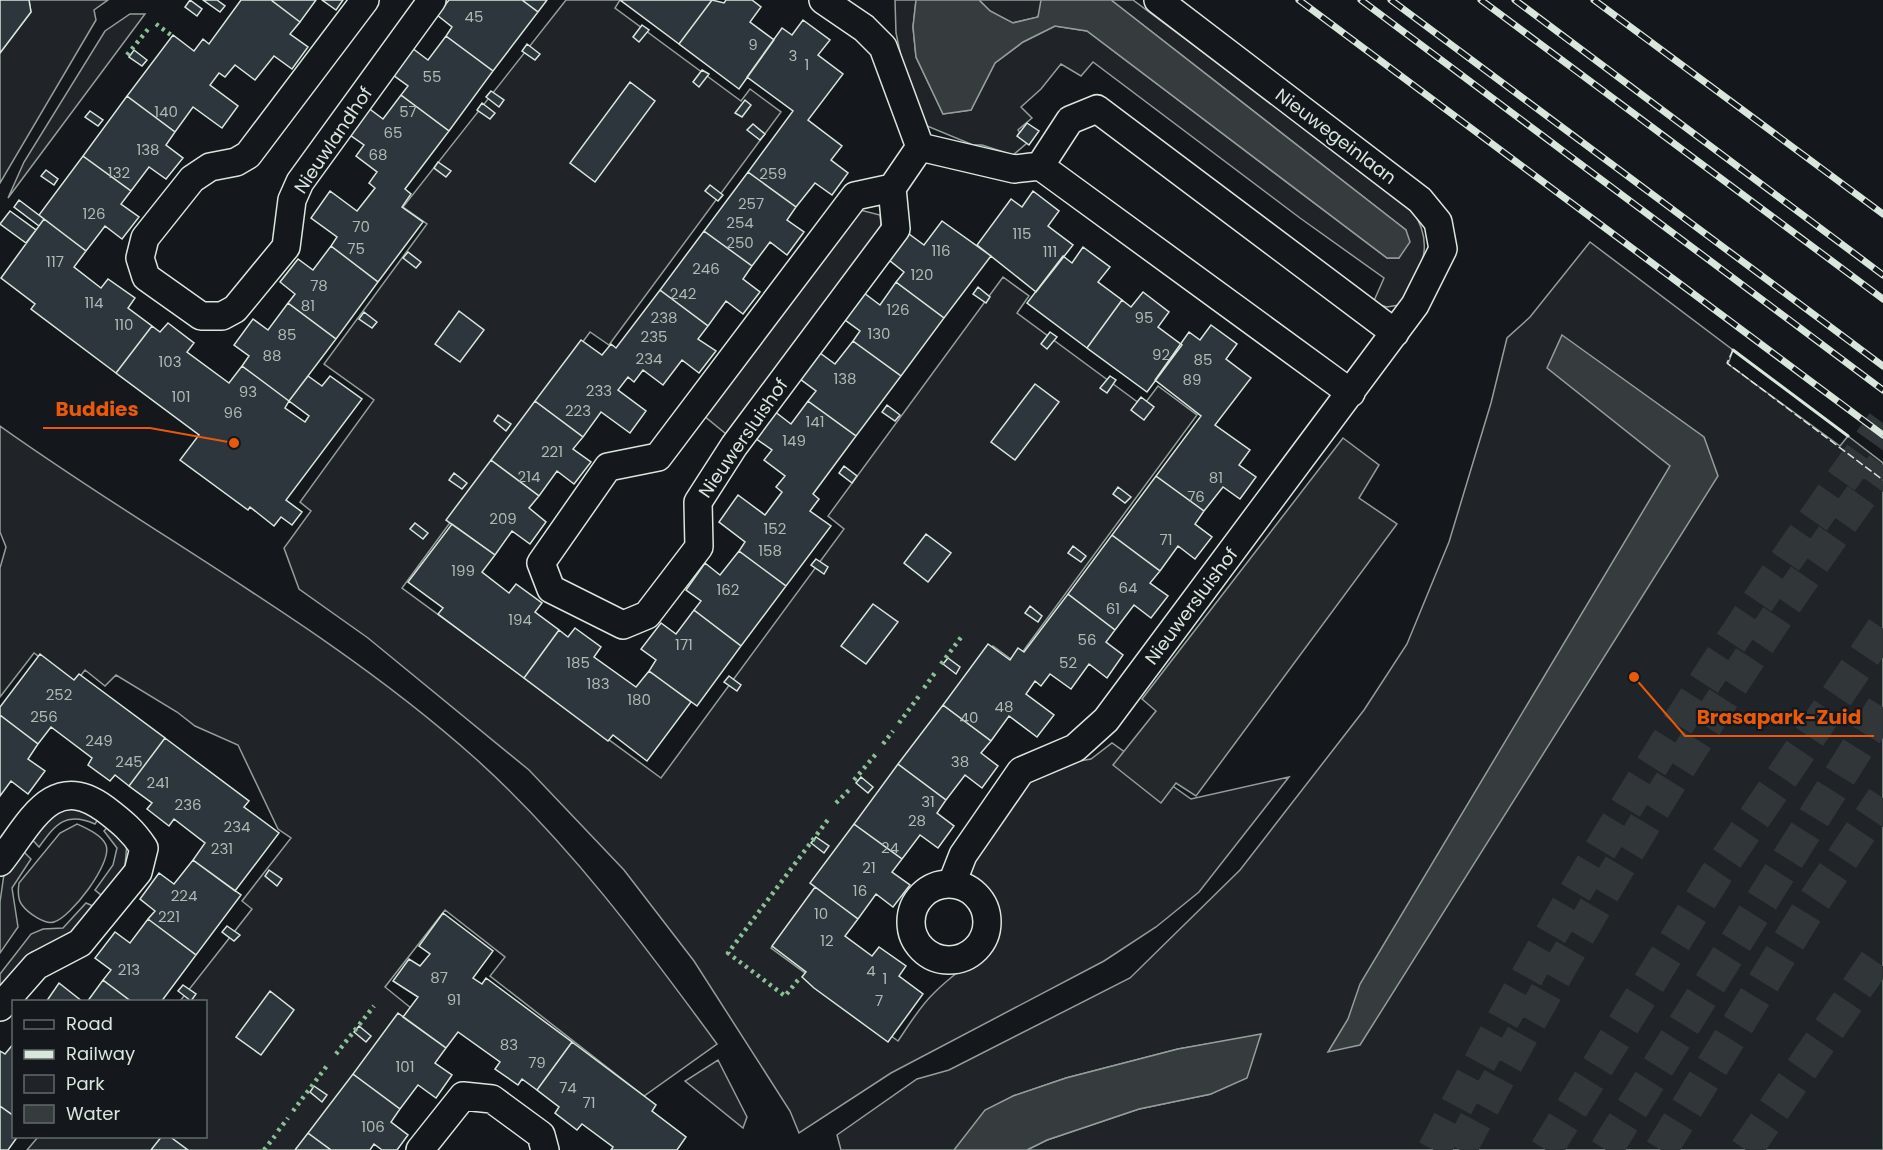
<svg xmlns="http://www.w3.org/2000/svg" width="1883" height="1150" font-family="Poppins,sans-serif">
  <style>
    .green { fill: #202428; stroke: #939e99; stroke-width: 1.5 }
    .parking { fill: #24282b; stroke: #939e99; stroke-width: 1.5 }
    .water { fill: #363b3e; stroke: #939e99; stroke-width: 1.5 }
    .building { fill: #2c363c; stroke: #d8e6dc; stroke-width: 1.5; fill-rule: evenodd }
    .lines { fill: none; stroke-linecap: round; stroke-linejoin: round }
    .motorway-tunnel { stroke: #313739; stroke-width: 33; stroke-dasharray: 33 16; stroke-linecap: butt }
    .minor-casing { stroke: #d8e6dc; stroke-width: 30 }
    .minor { stroke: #14181c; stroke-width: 27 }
    .rail-casing { stroke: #d8e6dc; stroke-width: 7 }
    .rail { stroke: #14181c; stroke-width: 4.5; stroke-dasharray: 14; stroke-linecap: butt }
    .hedge { stroke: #8ac095; stroke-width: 4.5; stroke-dasharray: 3 4.5; stroke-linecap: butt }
    .fence { stroke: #d8e6dc; stroke-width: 1.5; stroke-dasharray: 8 3; stroke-linecap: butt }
    .wall { stroke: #d8e6dc; stroke-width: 3 }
    .labels { text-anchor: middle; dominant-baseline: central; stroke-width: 4.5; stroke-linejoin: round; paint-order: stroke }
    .number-label { font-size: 15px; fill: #adbab4 }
    .street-label { font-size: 18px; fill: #d8e6dc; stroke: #14181c }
    .leader { fill: none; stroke: #e8590c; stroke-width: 2 }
    .callout-dot { fill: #e8590c; stroke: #14181c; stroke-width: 2 }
    .callout-label { font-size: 20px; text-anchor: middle; font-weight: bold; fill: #e8590c; stroke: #14181c; stroke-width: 4.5; stroke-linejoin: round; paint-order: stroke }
  </style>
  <rect width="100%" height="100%" fill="#14181c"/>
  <path class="green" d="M29,0H108L94,10L96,20L0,183V53L31,12Z
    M566,0H620L615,8L741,101L750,89L781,112L609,345L590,332L402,588L661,778L844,529L828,516L1003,277L1029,296L1017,313L1143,406L1158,386L1197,415L1015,662L993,646L771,948L898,1041C909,1025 920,1006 934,993C975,951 1026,944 971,880L972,856L1024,780L1074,762L1091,759L1112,743L1191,799L1289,777L1199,892L1156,927L1104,961L891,1073L799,1133L790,1111L694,961L624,870L529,770L368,638L299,589L284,548L311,511L300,502L374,400L324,364L427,224L403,207Z
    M895,0H916L913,27L916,57L943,114L971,110L995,63L1023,42L1055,26L1087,31L1387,258H1399L1406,230L1111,0H1133L1411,207C1437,248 1421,267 1399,305L1387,307L1373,303L1384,278L1300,218L1093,62L1081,76L1061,64L1041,89L1021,107L1032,118L1018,130L1027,143L1013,155L982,145H973L927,126L903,66L896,33Z
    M979,0H1041L1042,3L1038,17L1012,23L990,11Z
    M130,14H145L8,198L24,162L105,31Z
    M856,209L880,215L882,234L731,438L703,415Z
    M1590,242L1733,350L1728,364L1840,446L1848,436L1883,463V1150H1027L1047,1140L1139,1109L1211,1094L1260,1035L1178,1049L1066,1078L1013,1096L955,1150H841L837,1135L917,1079L949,1070L1130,978L1240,870L1364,710L1407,644L1449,542L1491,403L1507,338L1530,317Z
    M0,426C157,538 331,629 476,759C569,843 643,943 717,1044L644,1096L490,976L505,957L445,910L385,987L411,1008L301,1150H27L38,1137L206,1136V1002L180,1001L252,909L242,901L291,838L278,829L238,745L195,726L177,712L116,675L105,686L85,670L75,683L34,653L0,697V568L6,547L0,532Z
    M79,801L102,813L95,824C65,811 56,824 39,847L29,836L54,811Z
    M112,822L127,843L125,866L106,899L95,890L113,865L117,848L104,831Z
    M77,824C86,828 102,835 106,845C113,863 70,918 54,922C45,925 28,913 22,905C17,899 18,890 19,883L60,833Z
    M21,849L31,859L12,888L18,927L0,953V902L4,874Z
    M86,903L100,909L65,941L32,952L0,990V974L31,934L43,929L63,928Z
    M718,1060L747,1117L743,1128L685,1081Z"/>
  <path class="parking" d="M1343,438L1379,465L1359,498L1397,524L1196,796L1176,783L1161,803L1113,765L1156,711L1142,699Z"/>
  <path class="water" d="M916,0H979L990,11L1013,23L1038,17L1041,0H1111L1406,230L1410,242L1399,258H1387L1087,31L1055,26L1023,42L995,63L971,110L943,114L916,57L913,27Z
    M1562,335L1704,437L1718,476L1360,1045L1328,1052L1348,1019L1360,984L1670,466L1547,368Z
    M1261,1034L1247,1078L1211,1094L1139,1109L1047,1140L1027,1150H954L985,1110L1013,1096L1066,1078L1178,1049Z"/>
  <path class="building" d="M0,0H29L31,12L0,53Z
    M190,0L202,9L197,16L185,7Z
    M203,0H217L225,6L220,12Z
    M241,0H271L300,22L290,34L308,47L292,69L274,56L255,80L235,65L225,77L219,73L210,85L238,106L222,128L193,107L175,132L127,96L173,35L194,51L203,39L209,44Z
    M271,0H316L300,22Z
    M322,0H343L336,10Z
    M449,0H522L538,12L493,71L446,36L452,27L437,15Z
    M522,0H547L538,12Z
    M620,0H712L679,44Z
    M712,0L724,3L726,0H752L761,7L750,22L774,40L739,89L679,44Z
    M803,20L830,40L818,55L843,74L808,120L842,146L831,160L848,173L832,195L815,183L796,207L748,172L793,111L747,77L782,28L792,35Z
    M642,25L649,30L639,42L633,37Z
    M446,36L493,71L449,131L401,95L408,86L393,75L412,48L428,60Z
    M527,44L540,54L535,60L522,51Z
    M134,50L147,60L142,66L129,57Z
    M702,70L709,74L699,87L693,82Z
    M630,82L655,101L595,182L570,163Z
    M491,91L504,100L499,107L486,97Z
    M401,95L449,131L405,189L411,194L402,207L423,222L378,282L331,246L337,237L311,218L330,191L357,211L375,188L369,183L377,172L356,156L364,145L347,133L367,107L383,119Z
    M127,96L175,132L166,145L183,158L166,179L149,167L131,191L83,156Z
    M745,100L751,105L742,117L735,113Z
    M482,103L495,113L490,119L477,110Z
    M90,111L103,120L98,126L85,117Z
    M1027,123L1039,131L1029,145L1017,136Z
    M753,124L765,134L760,140L747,130Z
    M83,156L131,191L121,204L139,217L122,239L105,226L86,251L39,215Z
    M438,162L451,171L446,177L434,168Z
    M46,170L58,179L54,185L41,176Z
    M748,172L796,207L787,220L804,232L787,255L770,242L752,266L704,231Z
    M710,185L723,195L718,201L705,191Z
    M1033,191L1059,211L1048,226L1073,245L1036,292L977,245L1011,199L1022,207Z
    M19,200L44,219L39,226L14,207Z
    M10,211L36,230L26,243L0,224Z
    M44,219L86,251L74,267L101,288L108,279L135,298L128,308L152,326L116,373L31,309L35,304L1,278Z
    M942,221L991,256L944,318L896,282L904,272L889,260L909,234L924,245Z
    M704,231L752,266L743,279L760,292L743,314L726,301L708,326L660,290Z
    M331,246L378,282L336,339L288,303L295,294L280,282L298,259L313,270Z
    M1083,247L1110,267L1098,282L1122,300L1087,348L1027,303L1063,256L1072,263Z
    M408,252L421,262L416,268L403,258Z
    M896,282L944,318L901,376L853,341L860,331L845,320L864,293L880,305Z
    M978,287L990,297L986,303L973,294Z
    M660,290L708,326L698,339L716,351L699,373L682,360L663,385L643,370L634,382L628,377L618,390L646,411L630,433L601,412L583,437L535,401L581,340L602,355L611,344L616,348Z
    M1143,292L1169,312L1158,327L1182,345L1147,392L1087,348L1122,300L1131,307Z
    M288,303L336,339L289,401L242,366L249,356L234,345L253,319L268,330Z
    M459,311L484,330L460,362L435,344Z
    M364,312L377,322L372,328L359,319Z
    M168,323L194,343L187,352L229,383L242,366L289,401L308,376L322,386L330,376L362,399L286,500L302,512L292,525L281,517L274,526L250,507L248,510L180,460L199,435L116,373L152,326L160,332ZM289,401L309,416L305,422L285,408Z
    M1211,325L1237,344L1226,359L1251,378L1215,425L1250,450L1239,465L1256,477L1240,499L1223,487L1204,511L1156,476L1201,416L1155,380L1189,332L1200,340Z
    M1050,332L1057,337L1047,349L1041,344Z
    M853,341L901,376L856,436L808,401L816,391L800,379L820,353L835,364Z
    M1110,376L1116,380L1107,393L1100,388Z
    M1035,384L1059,402L1015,460L991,442Z
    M1141,397L1154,407L1144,420L1131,410Z
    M535,401L583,437L573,449L591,462L574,484L557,471L539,496L491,460Z
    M808,401L856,436L813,494L819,499L810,511L831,526L786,586L739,551L745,542L719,522L738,495L765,515L782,492L776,487L785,476L764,460L772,450L755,438L774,411L791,424Z
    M887,405L900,415L895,421L882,412Z
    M498,415L511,424L506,431L494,421Z
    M491,460L539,496L529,508L546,522L530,544L512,531L495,555L446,520Z
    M844,466L857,476L852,483L839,473Z
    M454,473L467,483L462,489L449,480Z
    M1156,476L1204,511L1195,524L1212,537L1195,559L1178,546L1160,571L1112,535Z
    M1118,487L1131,497L1125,503L1113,494Z
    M415,523L428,533L423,539L410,529Z
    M452,524L495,555L482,572L509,593L516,584L542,603L535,612L559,630L524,678L438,614L443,608L408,582Z
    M926,534L951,553L928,582L904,563Z
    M1112,535L1160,571L1150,583L1168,596L1151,618L1134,605L1115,630L1068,594Z
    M1073,546L1086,556L1081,562L1068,553Z
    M739,551L786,586L741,646L694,610L701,601L686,590L705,563L720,575Z
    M816,559L828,567L824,574L811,565Z
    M1068,594L1115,630L1106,642L1123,655L1107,678L1089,664L1071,689L1050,674L1041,686L1035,681L1026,694L1054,715L1037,737L1009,716L991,741L943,705L988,644L1010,660L1018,648L1024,652Z
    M873,604L898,622L866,664L841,646Z
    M1030,606L1042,616L1038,622L1025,613Z
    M694,610L741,646L697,706L649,671L656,660L641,649L661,623L676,634Z
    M575,628L601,647L594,657L636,687L649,671L691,702L647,761L613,735L608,741L524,678L559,630L568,637Z
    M40,654L74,680L79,674L165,738L129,786L115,775L110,781L88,765L92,758L51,727L38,744L0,715V707Z
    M948,658L960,667L956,674L943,664Z
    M729,676L741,685L737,691L724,682Z
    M943,705L991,741L981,753L998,766L982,788L965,775L946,800L898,764Z
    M0,715L38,744L28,759L45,771L28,794L11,781L0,796Z
    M165,738L249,801L244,807L279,833L235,891L193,860L205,843L174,819L169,826L147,809L152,803L129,786Z
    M898,764L946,800L937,813L954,826L938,848L920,835L902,859L854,824Z
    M861,777L873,787L868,793L856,783Z
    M854,824L902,859L892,872L910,885L893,907L876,894L858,919L810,883Z
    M816,837L829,846L824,853L811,843Z
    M193,860L241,895L196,955L148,919L155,911L140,899L159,873L174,884Z
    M269,870L282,879L277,886L265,876Z
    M815,887L858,919L845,936L872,956L879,947L906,966L899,976L923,994L888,1042L814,988L802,977L806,972L772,946Z
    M443,913L493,951L473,978L482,984L486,978L572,1042L537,1090L522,1079L518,1085L495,1069L500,1062L458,1032L446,1048L403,1017L418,997L393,981L409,959L420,966L430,954L419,946Z
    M148,919L196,955L161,1002H132L103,980L111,970L95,958L115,932L130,943Z
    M227,926L240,935L234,941L222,932Z
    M103,980L132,1002H87Z
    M59,983L83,1002H46Z
    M183,985L196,994L191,1001L178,991Z
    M270,991L294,1010L261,1055L236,1037Z
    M398,1013L446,1048L435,1063L452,1075L436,1098L418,1085L400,1109L353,1074Z
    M359,1026L371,1036L366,1042L354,1032Z
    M572,1042L656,1105L652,1111L686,1137L677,1150H611L613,1147L582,1124L577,1130L555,1113L559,1107L537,1090Z
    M14,1043V1116L0,1106V1051L5,1054Z
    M353,1074L400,1109L391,1122L408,1135L397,1150H382L374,1144L370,1150H331L308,1133Z
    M314,1086L327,1095L322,1102L310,1092Z
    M0,1106L14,1116V1136H18L8,1150H0Z
    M308,1133L331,1150H295Z
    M162,1136H169L188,1150H151Z"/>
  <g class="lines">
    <path class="motorway-tunnel" d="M1434,1150C1564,896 1715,654 1883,423
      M1460,1150C1586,912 1724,683 1883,465
      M1546,1150L1717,873L1883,628
      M1606,1150L1883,707
      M1661,1150L1808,910L1883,798
      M1746,1150L1883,950"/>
    <defs>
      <path id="minor" d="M365,0L248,155L236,162L210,167L192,179L145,238L140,258L146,277L201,316H222L235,309L286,247L292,200L300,182L432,0
        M823,0L864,28L883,47L920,147
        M1040,166L1070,120L1097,109L1395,333
        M892,188L855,196L658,457L608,467L541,563L551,589L623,625L647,615L699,547L698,502L734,446L896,229L892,188L920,147L1014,169L1040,166L1351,393
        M0,862C30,824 52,770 105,809C122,822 133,831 144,848L138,872L80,943L36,966L0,1007
        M952,883L963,855L1021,771L1075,748L1106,720L1415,305L1443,249L1438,222L1420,200L1158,0
        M911 922a38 38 0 1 1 76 0a38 38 0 1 1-76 0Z
        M420,1150L463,1096L492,1099L541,1135L545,1150"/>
    </defs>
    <use href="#minor" class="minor-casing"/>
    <use href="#minor" class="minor"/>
    <defs>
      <path id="rail" d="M1299,0L1883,435
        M1361,0L1883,390
        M1391,0L1883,366
        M1481,0L1883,299
        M1515,0L1883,275
        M1594,0L1883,214"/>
    </defs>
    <use href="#rail" class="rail-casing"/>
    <use href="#rail" class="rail"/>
    <path class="hedge" d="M156,24L171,35
      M127,55L149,28
      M941,664L962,636
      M924,688L937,670
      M899,723L919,696
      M883,744L893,731
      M854,780L876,754
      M836,803L849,790
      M798,980L785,996L728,953L830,817
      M336,1054L374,1006
      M293,1111L329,1063
      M278,1131L288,1118
      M264,1150L275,1136"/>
    <path class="fence" d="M1733,350L1727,363L1883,480"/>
    <path class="wall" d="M1733,350L1848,436"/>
  </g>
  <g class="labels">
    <g class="number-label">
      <text x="474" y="16">45</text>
      <text x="753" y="44">9</text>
      <text x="793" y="55">3</text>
      <text x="807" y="64">1</text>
      <text x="432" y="76">55</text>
      <text x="166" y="111">140</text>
      <text x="408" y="111">57</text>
      <text x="393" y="132">65</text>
      <text x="148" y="149">138</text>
      <text x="378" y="154">68</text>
      <text x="119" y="172">132</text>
      <text x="773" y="173">259</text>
      <text x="751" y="203">257</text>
      <text x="94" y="213">126</text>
      <text x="740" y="222">254</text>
      <text x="361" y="226">70</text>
      <text x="1022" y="233">115</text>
      <text x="740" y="242">250</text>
      <text x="356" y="248">75</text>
      <text x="941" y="250">116</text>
      <text x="1050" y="251">111</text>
      <text x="55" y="261">117</text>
      <text x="706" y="268">246</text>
      <text x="922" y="274">120</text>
      <text x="319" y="285">78</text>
      <text x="683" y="293">242</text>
      <text x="94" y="302">114</text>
      <text x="308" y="305">81</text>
      <text x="898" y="309">126</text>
      <text x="664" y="317">238</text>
      <text x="1144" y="317">95</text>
      <text x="124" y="324">110</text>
      <text x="879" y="333">130</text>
      <text x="287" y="334">85</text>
      <text x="654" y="336">235</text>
      <text x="1161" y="354">92</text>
      <text x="272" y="355">88</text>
      <text x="649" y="358">234</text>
      <text x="1203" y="359">85</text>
      <text x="170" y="361">103</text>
      <text x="845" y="378">138</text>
      <text x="1192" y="379">89</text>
      <text x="599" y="390">233</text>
      <text x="248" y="391">93</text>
      <text x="181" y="396">101</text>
      <text x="578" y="410">223</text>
      <text x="233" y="412">96</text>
      <text x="815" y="421">141</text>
      <text x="794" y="440">149</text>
      <text x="552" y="451">221</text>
      <text x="529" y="476">214</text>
      <text x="1216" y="477">81</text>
      <text x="1196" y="496">76</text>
      <text x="503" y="518">209</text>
      <text x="775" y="528">152</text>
      <text x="1166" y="539">71</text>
      <text x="770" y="550">158</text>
      <text x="463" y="570">199</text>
      <text x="1128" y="587">64</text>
      <text x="728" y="589">162</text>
      <text x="1113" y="608">61</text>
      <text x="520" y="619">194</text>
      <text x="1087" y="639">56</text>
      <text x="684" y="644">171</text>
      <text x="578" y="662">185</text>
      <text x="1068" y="662">52</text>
      <text x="598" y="683">183</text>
      <text x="59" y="694">252</text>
      <text x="639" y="699">180</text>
      <text x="1004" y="706">48</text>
      <text x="44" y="716">256</text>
      <text x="969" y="717">40</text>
      <text x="99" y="740">249</text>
      <text x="129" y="761">245</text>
      <text x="960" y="761">38</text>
      <text x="158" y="782">241</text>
      <text x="928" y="801">31</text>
      <text x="188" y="804">236</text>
      <text x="917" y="820">28</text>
      <text x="237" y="826">234</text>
      <text x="890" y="847">24</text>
      <text x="222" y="848">231</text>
      <text x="869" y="867">21</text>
      <text x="860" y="890">16</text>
      <text x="184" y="895">224</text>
      <text x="821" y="913">10</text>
      <text x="169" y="916">221</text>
      <text x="827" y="940">12</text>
      <text x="129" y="969">213</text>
      <text x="871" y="970">4</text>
      <text x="439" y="977">87</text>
      <text x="885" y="978">1</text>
      <text x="454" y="999">91</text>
      <text x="879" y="1000">7</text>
      <text x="509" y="1044">83</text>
      <text x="537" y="1062">79</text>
      <text x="405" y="1066">101</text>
      <text x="568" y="1087">74</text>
      <text x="589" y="1102">71</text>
      <text x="373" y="1126">106</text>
    </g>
    <g class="street-label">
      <text transform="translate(1336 136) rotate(37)">Nieuwegeinlaan</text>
      <text transform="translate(333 140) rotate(-56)">Nieuwlandhof</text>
      <text transform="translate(743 438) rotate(-55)">Nieuwersluishof</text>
      <text transform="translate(1191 606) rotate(-53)">Nieuwersluishof</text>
    </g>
  </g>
  <path class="leader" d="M234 443L150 428H43M1634 677L1685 736H1874"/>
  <g class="callout-dot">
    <circle cx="234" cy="443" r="6"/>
    <circle cx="1634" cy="677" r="6"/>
  </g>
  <g class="callout-label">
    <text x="97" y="416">Buddies</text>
    <text x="1779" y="724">Brasapark-Zuid</text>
  </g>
  <rect x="12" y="1000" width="195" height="138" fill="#14181c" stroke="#626a69" stroke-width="1.5"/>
  <rect x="24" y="1020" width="30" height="9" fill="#14181c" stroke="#626a69" stroke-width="1.5"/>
  <text x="66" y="1030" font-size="18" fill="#d8e6dc">Road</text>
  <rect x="24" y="1050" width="30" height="9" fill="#d8e6dc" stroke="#626a69" stroke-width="1.5"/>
  <text x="66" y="1060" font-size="18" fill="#d8e6dc">Railway</text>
  <rect x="24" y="1075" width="30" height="18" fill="#202428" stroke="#626a69" stroke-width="1.5"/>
  <text x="66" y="1090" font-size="18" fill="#d8e6dc">Park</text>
  <rect x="24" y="1105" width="30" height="18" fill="#363b3e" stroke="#626a69" stroke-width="1.5"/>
  <text x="66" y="1120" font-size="18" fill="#d8e6dc">Water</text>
</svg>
